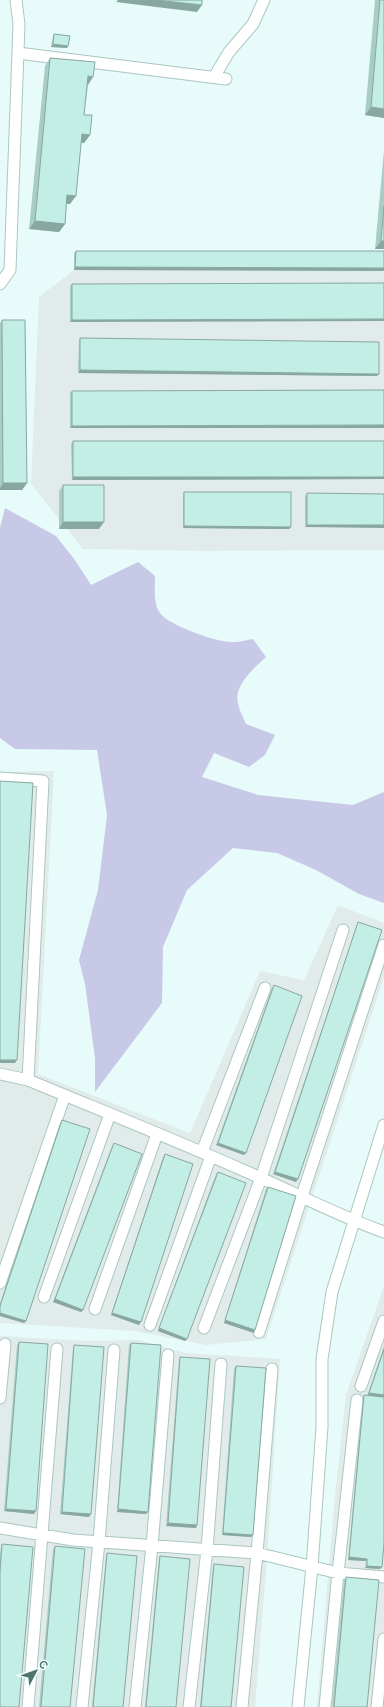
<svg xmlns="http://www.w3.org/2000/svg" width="384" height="1707" font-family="Raleway,sans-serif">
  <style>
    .industrial { fill: #e1ecea }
    .green { fill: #c8c8e7 }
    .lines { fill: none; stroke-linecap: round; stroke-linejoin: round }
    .service-casing { stroke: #aac7c2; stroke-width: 13 }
    .service { stroke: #fff; stroke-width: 11 }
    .wall { fill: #a7cdc5 }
    .shaded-wall { fill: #88a7a0 }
    .building { fill: #c2eee5; stroke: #88a7a0 }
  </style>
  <rect width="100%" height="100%" fill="#e8fbfb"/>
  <path class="industrial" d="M74,253H384V550L200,551L83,549L31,484L39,297L74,270Z
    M54,771L38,1074L190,1133L260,971L304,980L338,905L384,923V977L266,1339L206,1345L135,1331L0,1323V772Z
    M384,1286V1707H317L335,1495L346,1395Z
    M0,1336L88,1341L139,1340L186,1353L280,1359L267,1560L255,1707H0Z"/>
  <path class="green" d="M5,508L56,536L75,560L91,585L138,562L155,576C155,588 153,603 160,613C168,625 216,642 231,642C238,643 246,640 253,639L266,657C255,667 233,686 238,703C239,710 243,717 246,724L275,735L265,755L249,767L214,753L202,777L258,795L353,805L384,792V903L359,894L316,870L277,853L233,848L187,890L163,947L162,1003L95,1092V1058L85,984L79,960L98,890L107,815L97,750L15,749L0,738V528Z"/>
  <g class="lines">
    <defs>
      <path id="service" d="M18,53L226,79
        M214,77L229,52L253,24L264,0
        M0,284L10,270L19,24L16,0
        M0,778L43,781L28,1080
        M0,1074L28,1080C100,1110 173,1139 245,1171C291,1191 336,1215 384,1232
        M202,1152L265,988
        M0,1283L65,1095
        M44,1297L110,1114
        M95,1309L157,1134
        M150,1325L211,1156
        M204,1328L261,1178L343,930
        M259,1332L302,1196L384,945
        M361,1386L384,1321
        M0,1398L5,1344
        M0,1528L73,1540L257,1553L338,1573L384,1577
        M28,1707L57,1349
        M82,1707L99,1542L114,1350
        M135,1707L152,1546L168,1355
        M189,1707L207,1550L221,1364
        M242,1707L257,1553L272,1369
        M298,1707L312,1567L322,1427V1359L332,1292L384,1125
        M325,1707L338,1573L357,1400
        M377,1707L384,1639"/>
    </defs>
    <use href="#service" class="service-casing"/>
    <use href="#service" class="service"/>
  </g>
  <path class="wall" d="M375,0H384V118L365,115Z
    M54,34L68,46L67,48L51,47L53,36Z
    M50,58L88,85L84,115L90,135L84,143H81L70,204H66L65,224L59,232L29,229L45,66Z
    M384,150V249H375Z
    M76,251H384V271L74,270V253Z
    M384,283L70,322V286L72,284Z
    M2,320L27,483L22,490H0V323Z
    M80,338L377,376L78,373L79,341Z
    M384,390L70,428V393L72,391Z
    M73,441H384V479L72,480L71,444Z
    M63,485L99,529H59V491Z
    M184,492L291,527L289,529L183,528V494Z
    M307,493L384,494L305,527V496Z
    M358,922L296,1182L273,1174L357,925Z
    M274,985L244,1155L216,1145L272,988Z
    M62,1120L26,1321L24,1323L0,1316V1303L60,1123Z
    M114,1143L83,1310L81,1312L53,1302L112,1146Z
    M165,1154L141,1322L139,1325L111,1315L163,1157Z
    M218,1172L185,1341L158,1331L216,1174Z
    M268,1187L254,1333L224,1323L266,1189Z
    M19,1342L34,1514L4,1511L17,1345Z
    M131,1343L146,1514L117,1512L129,1345Z
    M74,1345L89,1517L60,1514L73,1348Z
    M384,1346V1543L382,1567L380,1569L365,1568L366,1561L348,1560L363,1398L364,1395L367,1396Z
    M180,1357L197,1525L196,1528L166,1526L179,1359Z
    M236,1366L251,1537L222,1535L234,1369Z
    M2,1544L0,1707V1555L1,1547Z
    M55,1546L70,1707H39L53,1549Z
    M107,1553L123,1707H92L106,1556Z
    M160,1556L176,1707H145L159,1558Z
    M214,1564L231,1707H200L213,1566Z
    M346,1577L367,1707H332L344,1580Z"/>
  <path class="shaded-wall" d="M118,0H156L202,5L197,12L116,2Z
    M53,44L68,46L67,48L51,47Z
    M88,76L93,77L88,85L82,84Z
    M371,107L384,109V118L365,115Z
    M82,134L90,135L84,143L76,142Z
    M67,195L76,196L70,204L62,203Z
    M35,221L65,224L59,232L29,229Z
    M381,241H384V249H375Z
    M75,267L384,268V271L74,270Z
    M384,319V321L70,322L72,320Z
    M80,370L379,374L377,376L78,373Z
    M384,425V428H70L72,426Z
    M73,477H384V479L72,480Z
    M3,483H27L22,490H0V488Z
    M63,522H104L99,529H59Z
    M307,525H384V528L305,527Z
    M184,526L291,527L289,529L183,528Z
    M0,1060H17L15,1063H0Z
    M218,1143L246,1153L244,1155L216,1145Z
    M275,1172L298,1179L296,1182L273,1174Z
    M55,1299L83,1310L81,1312L53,1302Z
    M0,1313L26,1321L24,1323L0,1316Z
    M112,1313L141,1322L139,1325L111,1315Z
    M225,1320L255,1330L254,1333L224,1323Z
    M159,1328L187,1339L185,1341L158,1331Z
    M369,1393L384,1395V1397L367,1396Z
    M6,1509L36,1511L34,1514L4,1511Z
    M118,1509L148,1512L146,1514L117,1512Z
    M62,1512L91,1514L89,1517L60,1514Z
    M168,1523L197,1525L196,1528L166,1526Z
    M223,1533L253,1535L251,1537L222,1535Z
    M349,1557L367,1559L366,1561L348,1560Z
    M367,1566L382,1567L380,1569L365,1568Z"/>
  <path class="building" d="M156,0H202V5Z
    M380,0H384V109L371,107Z
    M54,34L70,36L68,46L53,44Z
    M50,58L95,62L93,77L88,76L84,115H92L90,135L82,134L76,196L67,195L65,224L35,221Z
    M384,206V241H381Z
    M76,251H384V268L75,267Z
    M384,283V319L72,320V284Z
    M2,320H25L27,483H3Z
    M80,338L379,342V374L80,370Z
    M384,390V425L72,426V391Z
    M73,441H384V477H73Z
    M63,485H104V522H63Z
    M184,492H291V527L184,526Z
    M307,493L384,494V525H307Z
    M0,781L33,783L17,1060H0Z
    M358,922L382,930L298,1179L275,1172Z
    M274,985L302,996L246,1153L218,1143Z
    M62,1120L90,1129L26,1321L0,1313V1306Z
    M114,1143L142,1154L83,1310L55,1299Z
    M165,1154L193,1164L141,1322L112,1313Z
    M218,1172L246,1183L187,1339L159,1328Z
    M268,1187L296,1196L255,1330L225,1320Z
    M19,1342L48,1344L36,1511L6,1509Z
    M131,1343L161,1345L148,1512L118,1509Z
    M74,1345L104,1347L91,1514L62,1512Z
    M384,1349V1395L369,1393Z
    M180,1357L210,1359L197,1525L168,1523Z
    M236,1366L266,1368L253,1535L223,1533Z
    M364,1395L384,1397V1543L382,1567L367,1566V1559L349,1557Z
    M2,1544L33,1547L19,1707H0V1572Z
    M55,1546L85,1549L70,1707H41Z
    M107,1553L137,1556L123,1707H93Z
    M160,1556L190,1559L176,1707H146Z
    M214,1564L244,1567L231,1707H201Z
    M346,1577L379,1580L367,1707H334Z"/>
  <g transform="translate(36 1671) rotate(49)" stroke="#effefe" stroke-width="3" paint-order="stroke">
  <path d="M0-3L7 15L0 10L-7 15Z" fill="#4e736a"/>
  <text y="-6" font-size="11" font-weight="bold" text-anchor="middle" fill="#4e736a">С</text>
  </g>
</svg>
